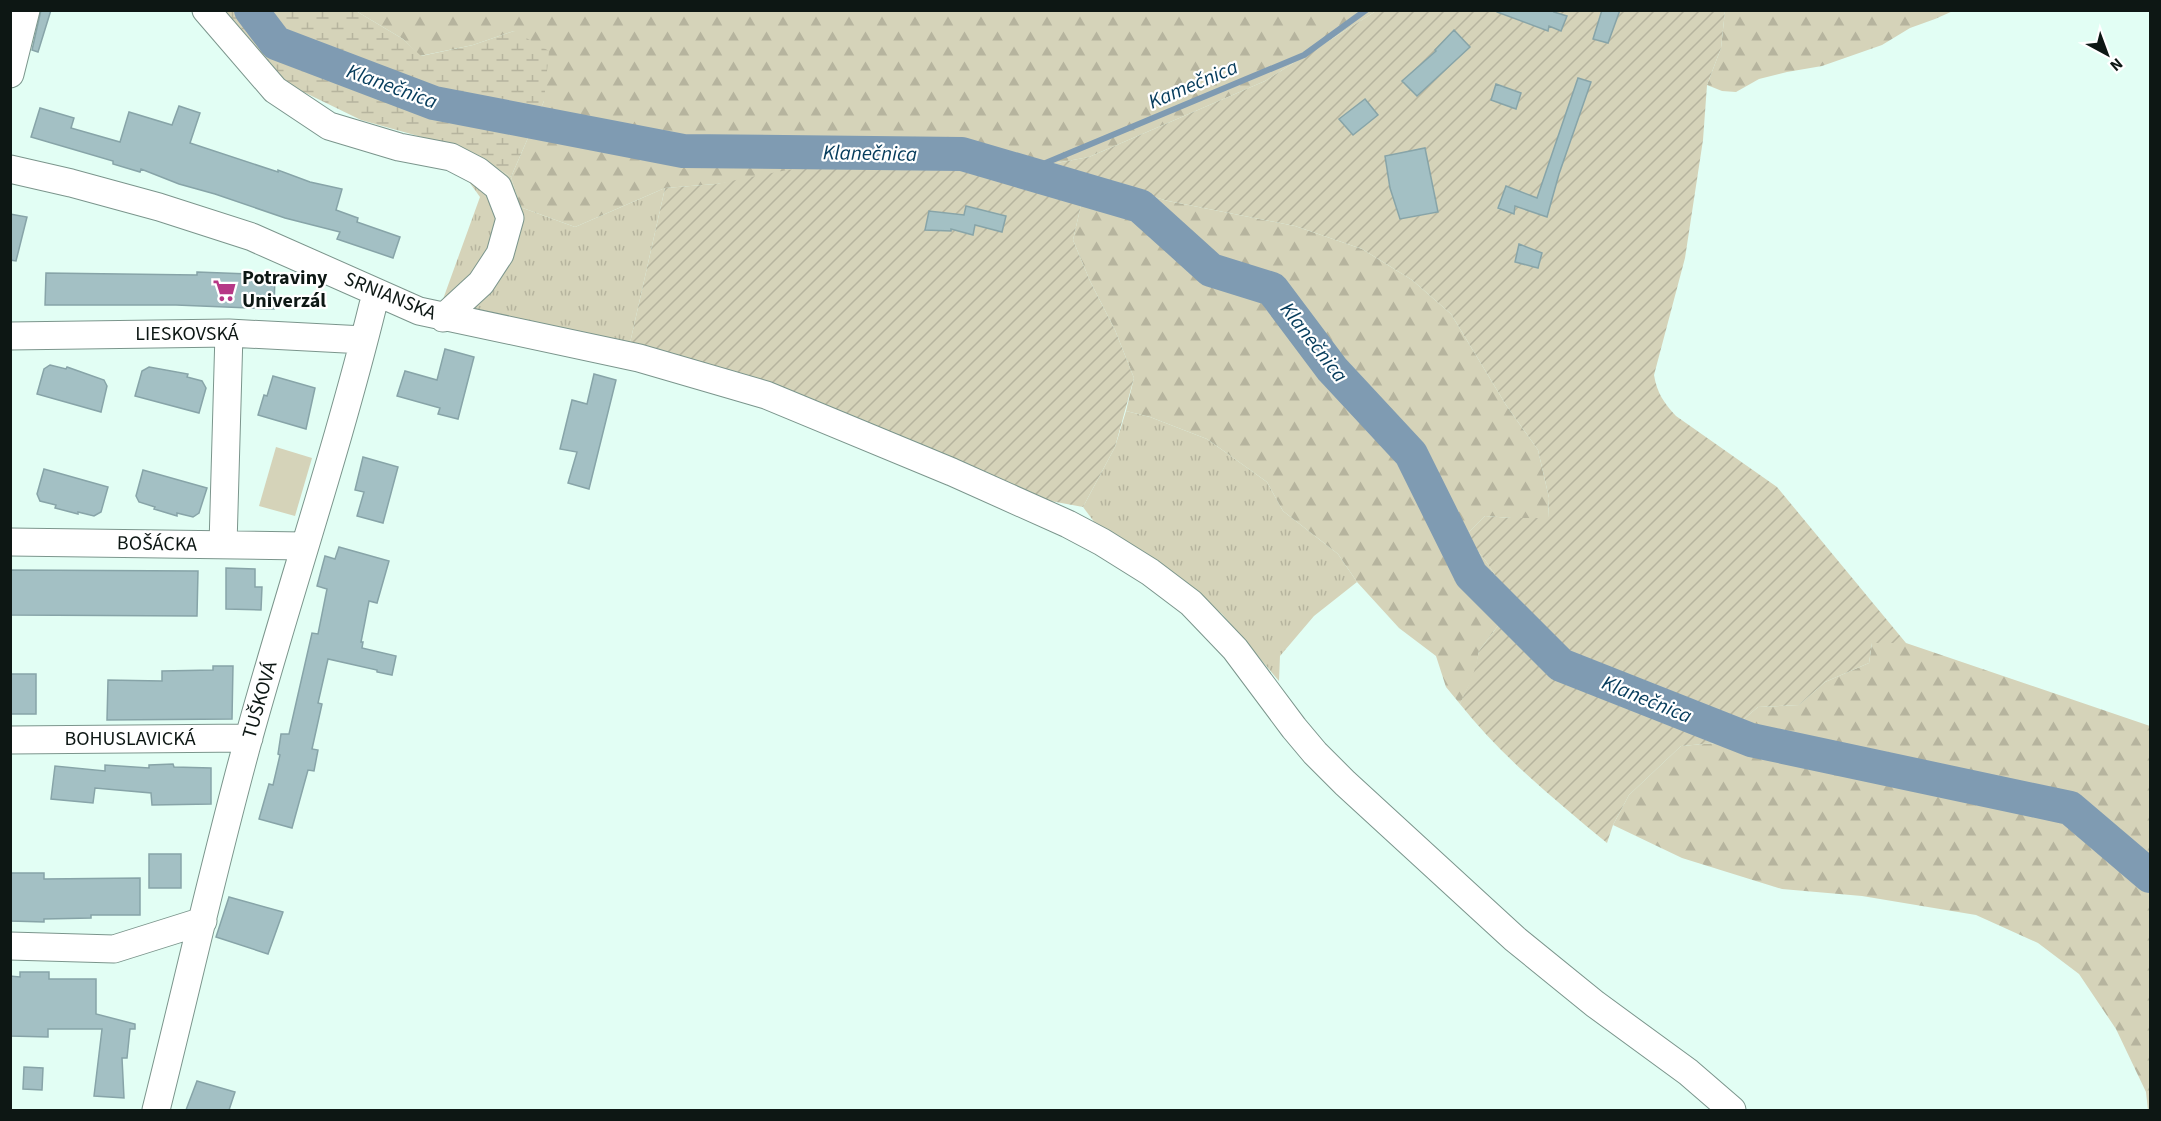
<svg xmlns="http://www.w3.org/2000/svg" width="2161" height="1121" font-family="'Source Sans 3',sans-serif">
  <style>
    .grass { fill: url(#grass-tufts) }
    .forest { fill: url(#forest-firs) }
    .wetland { fill: url(#wetland-marsh) }
    .garden { fill: url(#garden-furrows) }
    .pitch { fill: #d5d3b9 }
    .lines { fill: none; stroke-linecap: round; stroke-linejoin: round }
    .stream { stroke: #7f9bb2; stroke-width: 6 }
    .river { stroke: #7f9bb2; stroke-width: 34 }
    .building { fill: #a3c0c4; stroke: #87a4a8; stroke-width: 1.5 }
    .minor-casing { stroke: #7b958c; stroke-width: 29 }
    .minor { stroke: #fff; stroke-width: 27 }
    .labels { text-anchor: middle; dominant-baseline: central; stroke-width: 4.5; stroke-linejoin: round; paint-order: stroke }
    .poi-label { font-size: 20px; font-weight: bold; fill: #0d1714; stroke: #fff; text-anchor: start }
    .street-label { font-size: 20px; fill: #0d1714; stroke: #fff }
    .water-label { font-size: 21px; font-style: italic; fill: #063c5c; stroke: #fff }
  </style>
  <defs>
    <pattern id="grass-tufts" width="24" height="20" patternUnits="userSpaceOnUse" patternTransform="scale(1.5)"><rect width="24" height="20" fill="#d5d3b9"/><path d="M3 7l-1-3M5 7V3M7 7l1-3M15 17l-1-3M17 17v-4M19 17l1-3" fill="none" stroke="#b6b49e"/></pattern>
    <pattern id="forest-firs" width="22" height="20" patternUnits="userSpaceOnUse" patternTransform="scale(1.5)"><rect width="22" height="20" fill="#d5d3b9"/><path d="M5 1l3.5 6h-7zM16 11l3.5 6h-7z" fill="#b6b49e"/></pattern>
    <pattern id="wetland-marsh" width="20" height="14" patternUnits="userSpaceOnUse" patternTransform="scale(1.5)"><rect width="20" height="14" fill="#d5d3b9"/><path d="M1 5h8M5 5V1M11 12h8M15 12V8" fill="none" stroke="#b6b49e"/></pattern>
    <pattern id="garden-furrows" width="10" height="10" patternUnits="userSpaceOnUse" patternTransform="scale(1.5)"><rect width="10" height="10" fill="#d5d3b9"/><path d="M-1 1l2-2M0 10L10 0M9 11l2-2" fill="none" stroke="#b6b49e"/></pattern>
  </defs>
  <rect width="100%" height="100%" fill="#e2fef4"/>
  <path class="grass" d="M427,139L468,150L511,177L520,207L575,227L665,188L630,343L530,321L475,312L442,302L480,197L467,179Z
    M1126,411L1150,417L1207,439L1267,482L1283,511L1338,554L1357,582L1314,616L1280,656L1279,681L1222,614L1143,551L1098,527L1083,507L1115,447Z"/>
  <path class="forest" d="M356,11H1376L1265,81L1089,157L997,174L947,166L879,162L716,184L665,188L575,227L520,207L511,177L544,101L514,31L473,45L420,56L403,39Z
    M1725,11H1953L1935,19L1910,28L1882,45L1822,66L1787,72L1759,79L1736,92L1722,91L1707,85L1721,48Z
    M1096,180L1168,201L1295,226L1362,249L1412,280L1451,314L1506,405L1538,450L1549,498L1548,518H1511L1485,516L1465,536L1485,560L1509,596L1503,619L1479,651L1475,672L1460,704L1446,687L1436,656L1399,628L1357,582L1338,554L1283,511L1267,482L1207,439L1150,417L1126,411L1134,378L1115,330L1090,281L1073,240L1081,205Z
    M1872,643H1906L2150,726V1110H2148L2146,1092L2116,1029L2079,974L2038,943L1976,915L1862,896L1782,889L1682,858L1613,825L1629,795L1681,746L1716,743L1758,707L1799,705L1825,682L1869,663Z"/>
  <path class="wetland" d="M219,11H356L403,39L421,56L473,45L514,31L549,51L544,101L511,177L468,150L361,120L285,83Z"/>
  <path class="garden" d="M1376,11H1725L1721,48L1707,85L1703,140L1685,258L1654,375C1657,393 1664,403 1676,416L1777,487L1906,643H1872L1869,663L1825,682L1799,705L1758,707L1716,743L1681,746L1629,795L1613,825L1607,843C1555,800 1502,757 1460,704L1474,672L1479,651L1503,619L1509,596L1485,560L1465,536L1485,516L1511,518H1548L1549,498L1538,450L1506,405L1451,314L1412,280L1362,249L1295,226L1168,201L1096,180L1081,205L1073,240L1090,281L1115,330L1134,378L1115,447L1083,507L1029,497L630,343L665,188L716,184L787,170L879,162L947,166L997,174L1089,157L1265,81Z"/>
  <path class="pitch" d="M276,447L312,458L295,516L259,506Z"/>
  <g class="lines">
    <path class="stream" d="M1024,172L1304,55L1366,10"/>
    <path class="river" d="M251,10L276,43L434,103L683,151L962,154L1140,206L1211,270L1272,289L1332,369L1411,454L1471,575L1561,665L1751,740L2070,808L2150,876"/>
  </g>
  <path class="building" d="M41,10H51L38,52L32,50Z
    M1497,10H1555L1554,12L1567,16L1561,31L1549,26L1548,31L1497,12Z
    M1602,10H1620L1608,43L1593,39Z
    M1454,30L1470,47L1417,96L1402,81L1436,51L1435,50Z
    M1578,78L1591,82L1559,174L1547,217L1515,206L1514,214L1498,208L1506,186L1537,198Z
    M1496,84L1521,93L1516,109L1491,100Z
    M1365,99L1378,115L1353,135L1339,119Z
    M179,106L200,113L190,143L278,172V170L310,182L342,189L336,210L358,218L357,222L400,237L393,258L337,239L340,232L285,218L215,194L179,184L141,169L140,172L113,164V161L31,137L40,108L74,118L71,128L120,142L129,112L172,125Z
    M1425,148L1438,212L1400,219L1390,188L1385,156Z
    M966,206L1006,216L1002,232L975,225L973,235L951,229V231L925,230L929,211L964,215Z
    M10,214L27,217L16,261L10,260Z
    M1519,244L1542,253L1538,268L1515,262Z
    M197,272L275,275L274,309L176,305H45L46,273L197,275Z
    M445,349L474,357L458,419L438,414L440,408L397,396L405,371L437,380Z
    M50,365L66,369L67,367L104,380L107,386L101,412L37,394L44,369Z
    M149,367L188,374L187,377L202,381L206,388L199,413L135,396L142,371Z
    M594,374L616,380L589,489L568,483L577,452L560,449L572,400L587,404Z
    M273,376L315,388L306,429L258,415L264,395L267,396Z
    M363,457L398,467L383,523L357,516L364,492L355,490Z
    M44,469L108,487L101,512L94,516L78,512V514L55,508L56,505L40,501L37,494Z
    M143,470L207,488L199,513L193,517L177,513V516L154,509L155,507L139,502L136,496Z
    M339,547L389,561L377,603L369,601L361,642H363L362,648L396,656L392,675L377,672V670L328,659L318,703L322,704L312,749L318,750L314,771L308,770L292,828L259,819L269,784L273,785L280,755L278,754L281,734H289L312,633L318,634L327,589L317,586L325,556L335,559Z
    M226,568L255,569V587H262L261,610L226,609Z
    M10,570L198,571L197,616L10,615Z
    M213,666H233L232,719L107,720L108,680L162,681V671L213,670Z
    M10,674H36V714H10Z
    M173,764L174,767L211,768V804L152,805L151,793L95,788L93,803L51,799L55,766L105,771V765L149,768V765Z
    M149,854H181V888H149Z
    M10,873H44V879L140,878V915H91V918L44,919V922L10,921Z
    M229,897L283,912L268,954L216,937Z
    M20,972H49V979H96V1014L135,1024V1029H130L127,1058H122L124,1098L94,1096L102,1029H48V1037L10,1036V976L20,977Z
    M24,1067L43,1068L42,1090L23,1089Z
    M197,1081L235,1092L229,1110H186Z"/>
  <g class="lines">
    <defs>
      <path id="minor" d="M206,10L275,90L329,126L399,147L451,157L478,171L498,187L510,218L500,254L481,283L443,318
        M10,74L26,10
        M10,169L71,183L159,207L252,237L419,311L639,358L766,395L952,472L1068,524L1102,542L1150,572L1191,603L1235,649L1294,728L1315,753L1345,783L1515,939L1595,1004L1688,1072L1732,1110
        M10,336L229,333L364,340
        M10,542L304,546
        M223,545L229,333
        M10,740L249,738
        M10,946L114,949L203,921
        M156,1110C187,986 215,860 249,737C289,592 337,451 373,305L378,294"/>
    </defs>
    <use href="#minor" class="minor-casing"/>
    <use href="#minor" class="minor"/>
  </g>
  <defs>
    <symbol id="supermarket-bare" viewBox="-9 -9 18 18"><path d="M-6-5.5h2.5l.6 2H6L4.5 2H-2.5L-4.4-4H-6ZM-1.5 3.2a1.3 1.3 0 1 0 .1 0ZM3 3.2a1.3 1.3 0 1 0 .1 0Z" fill="#b63886" stroke="#fff" stroke-width="2.5" paint-order="stroke"/></symbol>
  </defs>
  <g fill-rule="evenodd">
    <use href="#supermarket-bare" x="208" y="274" width="33" height="33"/>
  </g>
  <g class="labels">
    <g class="poi-label">
      <text x="242" y="278">Potraviny<tspan x="242" dy="23">Univerzál</tspan></text>
    </g>
    <g class="street-label">
      <text transform="translate(390 296) rotate(22)">SRNIANSKA</text>
      <text x="187" y="334">LIESKOVSKÁ</text>
      <text transform="translate(157 544) rotate(1)">BOŠÁCKA</text>
      <text transform="translate(260 700) rotate(-74)">TUŠKOVÁ</text>
      <text x="130" y="739">BOHUSLAVICKÁ</text>
    </g>
    <g class="water-label">
      <text transform="translate(1193 84) rotate(-23)">Kamečnica</text>
      <text transform="translate(392 86) rotate(20)">Klanečnica</text>
      <text transform="translate(870 153) rotate(1)">Klanečnica</text>
      <text transform="translate(1314 342) rotate(52)">Klanečnica</text>
      <text transform="translate(1647 699) rotate(22)">Klanečnica</text>
    </g>
  </g>
  <rect width="2161" height="1121" fill="none" stroke="#0d1714" stroke-width="24"/>
  <g transform="translate(2107 54) rotate(139)" stroke="#ffffff" stroke-width="4.5" paint-order="stroke">
  <path d="M0-4.5L10 22L0 15L-10 22Z" fill="#0d1714"/>
  <text y="-9" font-size="16" font-weight="bold" text-anchor="middle" fill="#0d1714">N</text>
  </g>
</svg>
